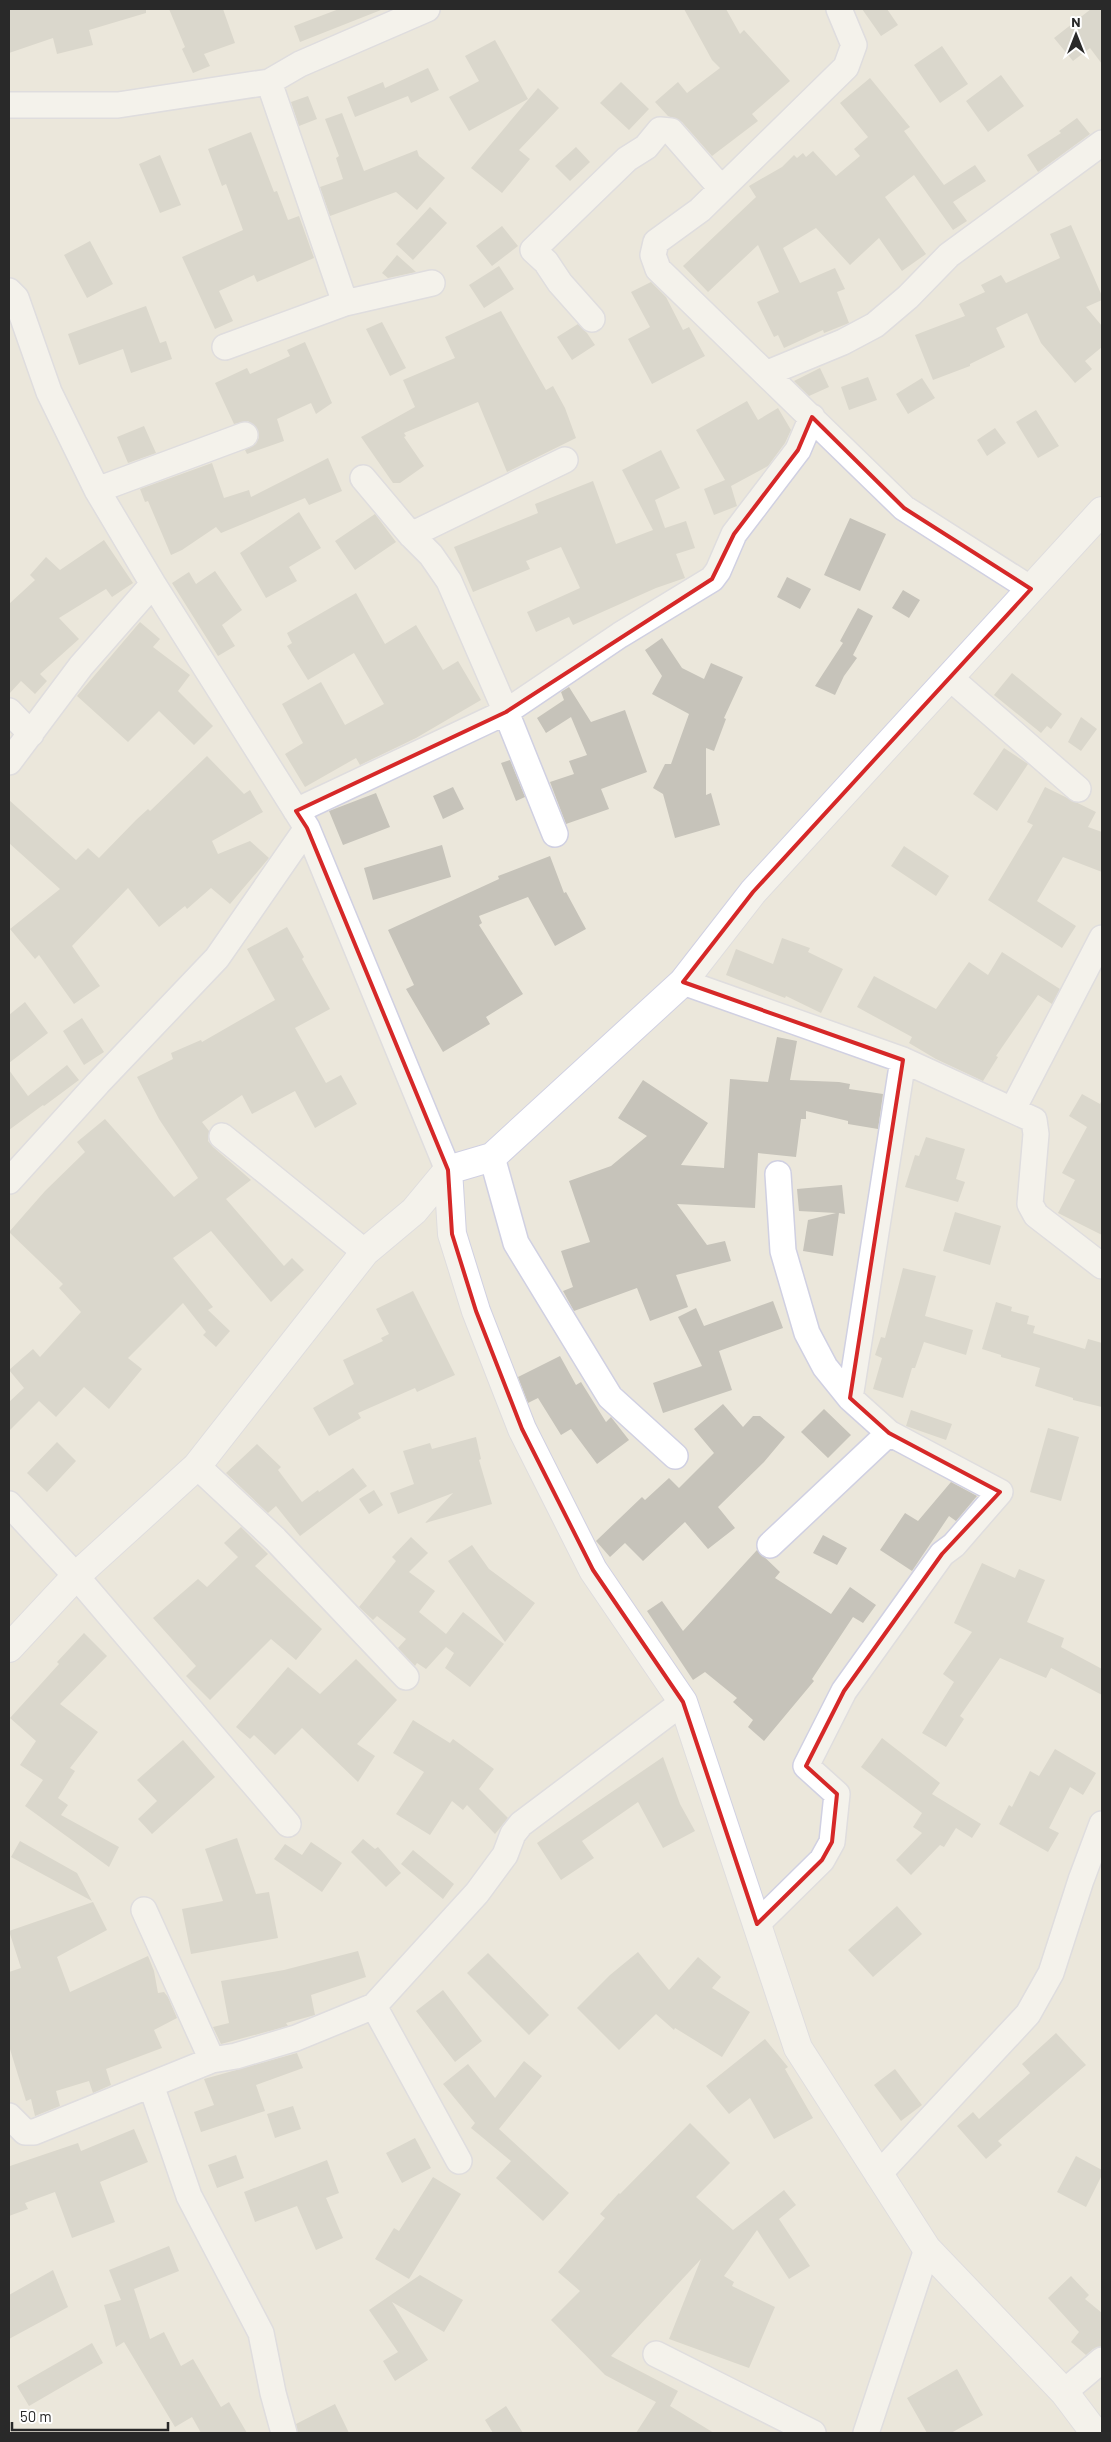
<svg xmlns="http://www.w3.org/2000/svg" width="1111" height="2442" font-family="Barlow,sans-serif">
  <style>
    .building { fill: #c6c3ba }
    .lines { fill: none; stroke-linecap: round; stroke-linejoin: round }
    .minor-casing { stroke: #d0d0e2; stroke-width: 28 }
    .tertiary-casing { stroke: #d0d0e2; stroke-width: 30 }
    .minor { stroke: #fff; stroke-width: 25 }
    .tertiary { stroke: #fff; stroke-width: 28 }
    .marked { fill: none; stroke: #d62828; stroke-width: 4; stroke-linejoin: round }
  </style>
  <rect width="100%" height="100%" fill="#ebe7db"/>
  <path class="building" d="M9,9H146V13L89,30L93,45L57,54L53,38L9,53Z
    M169,9H223L235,43L204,54L210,66L193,73L182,49L185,47Z
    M339,9L381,10L300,42L294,26Z
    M684,9H726L740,34L744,30L790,81L752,114L758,121L712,156L682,122L668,116L655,102L678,82L687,93L720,68L712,60Z
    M862,9H887L898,25L881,36Z
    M1091,9H1102V64L1090,48L1073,61L1054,38Z
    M495,40L528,99L469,131L449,97L479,81L465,56Z
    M942,46L968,84L940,103L914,65Z
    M428,68L439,90L411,103L408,96L355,117L347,97L383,82L385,88Z
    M1001,75L1024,106L988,132L966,101Z
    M870,78L910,127L904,131L944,185L975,165L986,181L953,202L967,221L953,230L914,175L885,197L926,254L902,271L879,238L850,265L816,228L783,248L800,283L835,268L845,289L837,292L849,323L824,333L823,330L784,348L778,335L774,337L757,302L779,292L758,245L708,292L683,266L756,197L749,186L782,167L794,155L797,158L803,153L806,157L813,151L836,176L860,156L854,149L868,137L840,103Z
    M621,82L649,109L629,130L600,103Z
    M538,88L559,108L519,150L530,159L502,193L471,168Z
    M308,96L317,119L299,126L291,102Z
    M342,113L364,171L417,150L419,156L445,178L417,210L396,192L330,216L320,187L343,179L336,158L339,156L325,119Z
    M1077,118L1090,134L1038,172L1027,155L1061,133L1059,131Z
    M251,132L274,192L277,191L288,220L299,216L314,258L257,282L254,275L219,291L233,321L215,329L182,257L243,230L226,184L222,186L208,149Z
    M576,147L590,162L570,181L555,166Z
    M160,155L181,205L160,213L139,164Z
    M430,207L447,223L413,260L396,244Z
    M1071,225L1102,296V300L1086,307L1102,326V347L1085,361L1092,369L1075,383L1041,343L1027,313L996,328L1005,347L970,364V366L933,380L915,335L965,316L959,304L985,292L981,285L1001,275L1006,283L1060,258L1050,234Z
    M502,226L518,246L492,266L476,246Z
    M90,241L113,284L87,298L64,255Z
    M397,255L416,272L388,278L382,273Z
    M499,266L514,289L484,308L469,285Z
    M651,282L666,297L683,330L689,327L705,356L652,384L628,339L650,327L631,292Z
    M146,306L160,343L166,341L172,359L131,373L123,349L79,365L68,334Z
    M501,311L546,390L553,386L565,408L576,438L507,472L478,402L404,433L406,436L404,437L424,466L400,483H393L361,437L415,407L403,380L455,358L445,337Z
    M382,322L406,368L390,376L366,329Z
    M578,324L587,333L595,345L572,360L557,337Z
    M305,342L332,403L316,414L311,403L277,419L284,441L247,454L245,450L256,444L259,437L258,430L248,421L234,424L215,383L247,368L250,374L290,356L287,350Z
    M820,368L829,387L809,396L794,381Z
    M868,377L877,400L849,410L841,387Z
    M922,378L935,398L908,414L896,394Z
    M747,401L758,420L778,408L791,430L785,443L768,466L731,486L737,506L714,515L704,489L725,480L696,430Z
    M1036,410L1059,446L1038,458L1016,422Z
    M144,426L156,453L128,463L117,437Z
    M995,428L1006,443L987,456L977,440Z
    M661,450L680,488L655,500L665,528L686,521L695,548L676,554L685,578L656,588L573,625L569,617L536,632L527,612L580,588L561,547L526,561L530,569L473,592L454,547L538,513L535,504L593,481L616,544L653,530L622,470Z
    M328,458L342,491L309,505L305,498L221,533L216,527L182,550L171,555L148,501L145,502L140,489L212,463L224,498L249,490L251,497Z
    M299,512L321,548L289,567L297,581L266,598L240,553Z
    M375,514L396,542L355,570L335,541Z
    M850,518L886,534L860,591L824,575Z
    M104,540L133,583L112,597L106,589L59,618L79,639L40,674L47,681L35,694L21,681L9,694V604L35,580L30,575L46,557L60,570Z
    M215,571L242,610L222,625L235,646L218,656L172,583L189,572L196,584Z
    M787,577L811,589L800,609L777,597Z
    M903,590L920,600L909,618L892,608Z
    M356,593L385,644L416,625L443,670L458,661L481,700L416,738L360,765L356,758L305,787L285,754L303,743L282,704L321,682L345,725L384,704L354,653L308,680L287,646L292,643L287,633Z
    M858,608L873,616L853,655L857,658L844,676L835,695L815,686L843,643L840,641Z
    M140,622L160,639L153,647L190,675L178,691L213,726L194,745L159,711L128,742L77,696Z
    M662,638L682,668L704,679L711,663L743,677L724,718L726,719L714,751L706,748V795L711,793L720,825L675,838L663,794L653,788L665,764H671L689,714L652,694L662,676L645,650Z
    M1012,673L1062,714L1051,729L1047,726L1041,733L994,695Z
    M569,687L591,722L625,710L647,772L601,789L609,809L566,824L550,782L574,774L569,761L587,755L571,717L546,733L537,718L564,700L561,692Z
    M1081,717L1097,729L1081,751L1068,742Z
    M1004,748L1028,764L997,811L973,794Z
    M207,756L244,794L250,790L263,812L212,841L218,854L250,841L269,858L230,904L211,888L187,909L185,906L159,927L128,888L72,946L100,986L74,1004L39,955L35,959L10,929L60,889L9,843V800L76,860L88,848L99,858L136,820L148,809L150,811Z
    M510,760L525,797L516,801L501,763Z
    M453,787L464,809L443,819L433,796Z
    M1045,787L1096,812L1088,827L1102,832V872L1063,857L1037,901L1076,926L1062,948L988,900L1033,825L1027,822Z
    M376,793L390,827L343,845L329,811Z
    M442,845L451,877L373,900L364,868Z
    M904,846L949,876L936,896L891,866Z
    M550,856L564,893L566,892L586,929L555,946L528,897L479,916L482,923L479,925L523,994L486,1017L490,1024L443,1052L406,989L414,985L388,930L499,879L498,876Z
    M287,927L304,957L302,959L330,1009L295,1028L326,1083L341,1075L357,1104L315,1128L295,1091L252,1114L242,1095L202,1122L209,1131L208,1141L213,1147L251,1180L226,1199L284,1266L292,1258L304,1270L271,1302L211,1231L173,1258L213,1307L208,1310L230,1331L216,1347L203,1335L206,1332L183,1303L128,1358L142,1369L109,1409L84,1387L56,1417L39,1401L9,1431V1402L24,1388L9,1370L33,1349L40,1357L81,1312L59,1288L63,1284L9,1232L45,1191L85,1152L77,1142L105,1119L174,1197L198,1178L159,1119L137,1077L173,1059L171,1053L201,1040L202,1042L275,1000L247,949Z
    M782,938L810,948L808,952L843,969L821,1013L786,996L785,998L726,975L736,949L773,964Z
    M1002,952L1060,989L1052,1004L1038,995L996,1056L998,1057L983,1081L936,1059L909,1043L912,1037L857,1007L874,976L936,1009L969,962L988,975Z
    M25,1002L48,1033L9,1063V1015Z
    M82,1018L104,1052L84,1065L63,1031Z
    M777,1037L797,1041L790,1080L839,1082L850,1084L849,1089L883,1094L878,1129L848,1124V1121L806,1111V1119H801L796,1157L758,1153L755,1208L677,1204L707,1245L725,1241L731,1261L676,1275L688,1307L650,1321L637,1288L574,1311L563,1291L573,1287L561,1251L590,1242L569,1181L611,1166L647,1136L618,1118L643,1080L708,1123L681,1165L724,1168L730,1079L768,1082Z
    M67,1065L79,1080L44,1106L43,1105L9,1130V1070L28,1096Z
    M1082,1094L1100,1104L1102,1099V1235L1058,1213L1075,1180L1062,1173L1087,1127L1069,1116Z
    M926,1137L965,1149L956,1179L965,1182L958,1202L905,1187L915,1155L919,1156Z
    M842,1185L845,1214L839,1213L833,1256L803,1251L808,1220L836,1213L799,1211L797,1189Z
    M955,1212L1001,1226L990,1265L943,1251Z
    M903,1268L936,1276L925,1316L973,1330L966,1355L924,1342L915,1368H912L903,1398L873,1389L882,1358L875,1355L881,1337L885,1338Z
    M413,1291L455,1375L417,1392L415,1388L358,1413L361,1418L329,1436L313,1408L354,1384L343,1360L383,1341L381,1338L389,1334L376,1309Z
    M773,1301L783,1328L719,1351L732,1390L663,1413L653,1383L702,1366L678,1317L696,1308L704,1326Z
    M996,1302L1012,1307L1011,1311L1029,1316L1027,1324L1035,1326L1033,1333L1085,1349L1088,1339L1102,1343V1407L1073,1400V1398L1035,1386L1040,1368L1001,1357V1355L982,1349Z
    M560,1356L576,1385L581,1382L606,1422L611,1417L629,1440L597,1464L571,1429L561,1435L538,1398L528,1403L518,1377Z
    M723,1404L743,1427L753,1416H760L785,1437L764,1462L718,1507L735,1528L708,1549L685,1522L643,1561L625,1543L610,1557L596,1541L642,1497L645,1500L669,1478L679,1488L714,1453L694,1429Z
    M824,1409L851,1435L828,1458L801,1432Z
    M911,1410L952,1424L946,1440L906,1426Z
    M1048,1428L1079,1437L1061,1501L1030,1492Z
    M476,1437L481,1459L479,1460L492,1504L425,1523L453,1493L398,1514L390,1493L414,1484L403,1451L430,1443L432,1449Z
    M57,1442L76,1461L47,1492L27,1473Z
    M257,1444L281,1467L278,1470L302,1502L318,1490L319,1492L353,1468L367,1486L300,1536L276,1506L268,1513L226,1473Z
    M951,1482L977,1496L956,1521L949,1516L912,1571L880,1550L905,1513L918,1521Z
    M374,1490L383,1505L369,1514L359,1499Z
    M241,1527L268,1554L255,1566L322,1629L296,1660L271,1639L210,1700L186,1676L196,1666L153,1618L198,1579L207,1587L238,1557L224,1543Z
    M823,1535L847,1548L837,1565L813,1553Z
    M411,1537L428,1553L409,1572L435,1591L419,1612L446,1634L463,1612L504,1644L470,1687L445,1668L454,1653L446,1647L426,1669L417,1663L415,1666L398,1648L406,1639L377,1616L373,1620L359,1607L396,1561L392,1557Z
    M472,1545L489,1569L535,1603L505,1642L448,1561Z
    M757,1550L780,1572L775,1578L831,1614L850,1587L876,1605L863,1623L853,1617L812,1679L814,1681L764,1741L748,1727L753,1720L733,1702L737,1698L705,1672L693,1680L647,1611L662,1601L683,1631Z
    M982,1563L1015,1578L1019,1569L1045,1580L1027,1622L1064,1638L1061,1647L1102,1669V1695L1051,1668L1046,1678L1000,1658L960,1716L964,1719L946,1747L922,1733L954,1682L943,1674L972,1632L954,1623Z
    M84,1633L107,1656L60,1704L98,1732L70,1768L75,1771L58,1798L68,1805L61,1815L119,1847L109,1867L25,1806L43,1780L20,1765L36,1741L10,1718L59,1664L57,1662Z
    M356,1659L397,1700L357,1744L375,1756L358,1782L302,1728L275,1755L254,1735L250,1739L236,1727L288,1667L320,1694Z
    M413,1720L450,1743L453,1739L494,1769L479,1789L508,1818L495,1834L467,1805L463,1810L452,1801L430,1835L396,1814L424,1772L393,1753Z
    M882,1738L940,1783L932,1794L981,1824L972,1838L956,1828L944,1847L940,1845L911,1875L896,1860L922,1833L913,1827L922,1813L861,1767Z
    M183,1740L215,1777L152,1834L138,1819L157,1801L137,1780Z
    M1055,1749L1096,1773L1083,1795L1070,1787L1049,1828L1059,1833L1048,1852L999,1824L1009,1805L1012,1807L1030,1771L1039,1776Z
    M663,1757L680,1804L695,1831L663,1848L638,1802L582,1841L594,1858L561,1880L537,1843Z
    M237,1838L256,1894L269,1892L278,1938L191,1954L182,1909L223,1901L205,1849Z
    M363,1839L375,1849L378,1847L401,1873L386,1887L351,1852Z
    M20,1841L77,1873L92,1901L11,1857Z
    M311,1842L342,1863L322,1892L274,1859L285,1844L302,1855Z
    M413,1850L454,1884L443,1899L401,1864Z
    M93,1902L107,1930L57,1957L70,1992L148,1956L154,1971L158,1993L164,1992L168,1997L177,2018L154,2030L162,2048L106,2069L111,2085L93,2093L89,2081L56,2091L60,2106L35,2116L31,2099L26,2101L9,2046V1972L21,1968L9,1931Z
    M897,1906L922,1934L873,1977L848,1950Z
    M358,1951L366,1977L311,1995L315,2015L286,2023L288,2026L221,2044L213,2027L229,2023L221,1981L284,1970Z
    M638,1952L669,1990L698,1957L721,1977L712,1988L750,2012L722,2057L675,2028L674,2030L656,2014L619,2050L577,2008L610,1975Z
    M488,1953L549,2015L529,2035L467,1973Z
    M443,1990L482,2041L455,2062L416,2011Z
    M1056,2033L1086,2065L998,2141L1002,2145L986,2159L957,2126L973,2112L979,2119L1030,2073L1022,2064Z
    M765,2039L788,2067L785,2069L813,2118L774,2139L750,2098L729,2114L706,2086Z
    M297,2053L303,2068L256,2085L265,2111L201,2132L194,2112L214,2105L204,2079Z
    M524,2061L542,2076L499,2129L569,2193L543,2221L496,2178L511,2161L471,2128L475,2123L443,2084L468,2064L495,2098Z
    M895,2069L922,2105L901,2121L874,2085Z
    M293,2106L301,2129L275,2138L267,2114Z
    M690,2123L730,2163L696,2197L733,2230L784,2190L796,2205L779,2219L810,2266L789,2279L757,2230L724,2276L734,2282L732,2286L775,2307L749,2368L669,2339L701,2259L611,2356L678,2391L670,2406L714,2433H636L656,2402L605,2375L551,2320L580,2291L558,2272L605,2218L600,2214L619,2193L620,2194Z
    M134,2129L148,2162L100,2182L115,2222L72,2238L55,2192L25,2203L28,2209L9,2216V2164L10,2166L78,2143L81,2151Z
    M415,2138L431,2168L402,2183L386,2153Z
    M236,2155L244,2178L217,2188L208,2165Z
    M1076,2156L1102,2170V2175L1086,2207L1057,2192Z
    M327,2160L339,2193L326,2198L343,2238L316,2250L297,2206L255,2222L244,2192Z
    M433,2177L461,2194L409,2279L375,2259L394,2228L399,2231Z
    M169,2246L179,2271L134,2289L150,2339L164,2332L181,2366L193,2359L221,2407L229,2402L247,2433H201L192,2417L175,2427L124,2342L116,2347L104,2305L121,2300L109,2270Z
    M53,2270L68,2307L9,2339V2295Z
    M420,2275L463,2300L444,2332L392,2302L428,2360L395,2381L383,2361L398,2352L369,2310Z
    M1071,2276L1089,2295L1085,2299L1102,2313V2346L1093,2349L1086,2355L1071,2342L1079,2332L1048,2298Z
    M92,2343L103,2363L29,2406L17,2386Z
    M957,2369L983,2415L951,2433H927L907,2398Z
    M335,2404L349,2433H298L296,2424Z
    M506,2406L523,2433H493L485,2420Z"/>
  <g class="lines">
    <defs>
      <path id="minor" d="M839,9L854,45L846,67L700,210L656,242L653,255L658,269L904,508L1031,589
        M269,82L345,303
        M9,105H118L269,82L300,64L427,9
        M9,291L16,298L49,392L97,490L153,584L307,828L448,1170
        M592,319L560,283L546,262L533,250L627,159L646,147L660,130L671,131L720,187
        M225,347L345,303L432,283
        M768,373L843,342L875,325L908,297L949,255L1102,143
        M363,478L411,535L431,555L449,581L506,712L555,834
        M97,490L245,435
        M411,535L565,460
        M949,677L1078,789
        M9,711L31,734
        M9,762L81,666L153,584
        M296,811L506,712L620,635L712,579L718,571L734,534L798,450L812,417
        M683,982L903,1060L1034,1120L1036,1134L1030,1204L1036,1215L1102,1266
        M1013,1109L1102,938
        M222,1136L365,1252
        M492,1157L516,1243L610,1397L675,1456
        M9,1181L98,1083L217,958L307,828
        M850,1398L903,1060
        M197,1466L275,1539L406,1677
        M9,1504L76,1576L288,1824
        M770,1545L889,1433
        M144,1910L212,2060
        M757,1924L822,1860L832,1842L837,1794L806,1766L844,1691L942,1554L954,1545L1000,1492L889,1433L850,1398L825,1367L807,1333L783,1251L778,1174
        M374,2006L459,2161
        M151,2085L189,2196L261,2333L273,2393L284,2433
        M9,2116L25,2132H34L212,2060L236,2056L296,2038L374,2006L477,1893L505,1855L513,1834L521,1824L683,1702
        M878,2175L1028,2014L1051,1973L1081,1880L1102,1824
        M656,2354L813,2433
        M1064,2392L1102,2360
        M866,2433L927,2249"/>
      <path id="tertiary" d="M448,1170L452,1234L476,1311L522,1429L593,1570L683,1702L798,2048L927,2249L1064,2392L1095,2433
        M9,1648L76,1576L197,1466L365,1252L414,1211L448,1170L492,1157L683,982L753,892L1102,511"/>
    </defs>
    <use href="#minor" class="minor-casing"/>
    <use href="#tertiary" class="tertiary-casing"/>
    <use href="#minor" class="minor"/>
    <use href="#tertiary" class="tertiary"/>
  </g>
  <path d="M0 0H1111V2442H0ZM812,417L904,508L1031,589L753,892L683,982L903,1060L850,1398L889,1433L1000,1492L942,1554L844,1691L806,1766L837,1794L832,1842L822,1860L757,1924L683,1702L593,1570L522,1429L476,1311L452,1234L448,1170L307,828L296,811L506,712L712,579L734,534L798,450Z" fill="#ebe7db" fill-opacity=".55" fill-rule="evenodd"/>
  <path class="marked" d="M812,417L904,508L1031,589L753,892L683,982L903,1060L850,1398L889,1433L1000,1492L942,1554L844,1691L806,1766L837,1794L832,1842L822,1860L757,1924L683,1702L593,1570L522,1429L476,1311L452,1234L448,1170L307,828L296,811L506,712L712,579L734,534L798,450Z"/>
  <rect width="1111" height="2442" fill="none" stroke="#292929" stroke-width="20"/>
  <g transform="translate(1076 35)" stroke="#ffffff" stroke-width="4" paint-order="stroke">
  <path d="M0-4L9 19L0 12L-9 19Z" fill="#292929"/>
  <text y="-8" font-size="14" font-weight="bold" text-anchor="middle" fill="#292929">N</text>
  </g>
  <path d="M12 2422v8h156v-8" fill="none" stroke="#292929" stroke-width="2.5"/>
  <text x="20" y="2422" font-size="15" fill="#292929" stroke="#ffffff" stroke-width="4" paint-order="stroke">50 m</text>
</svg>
